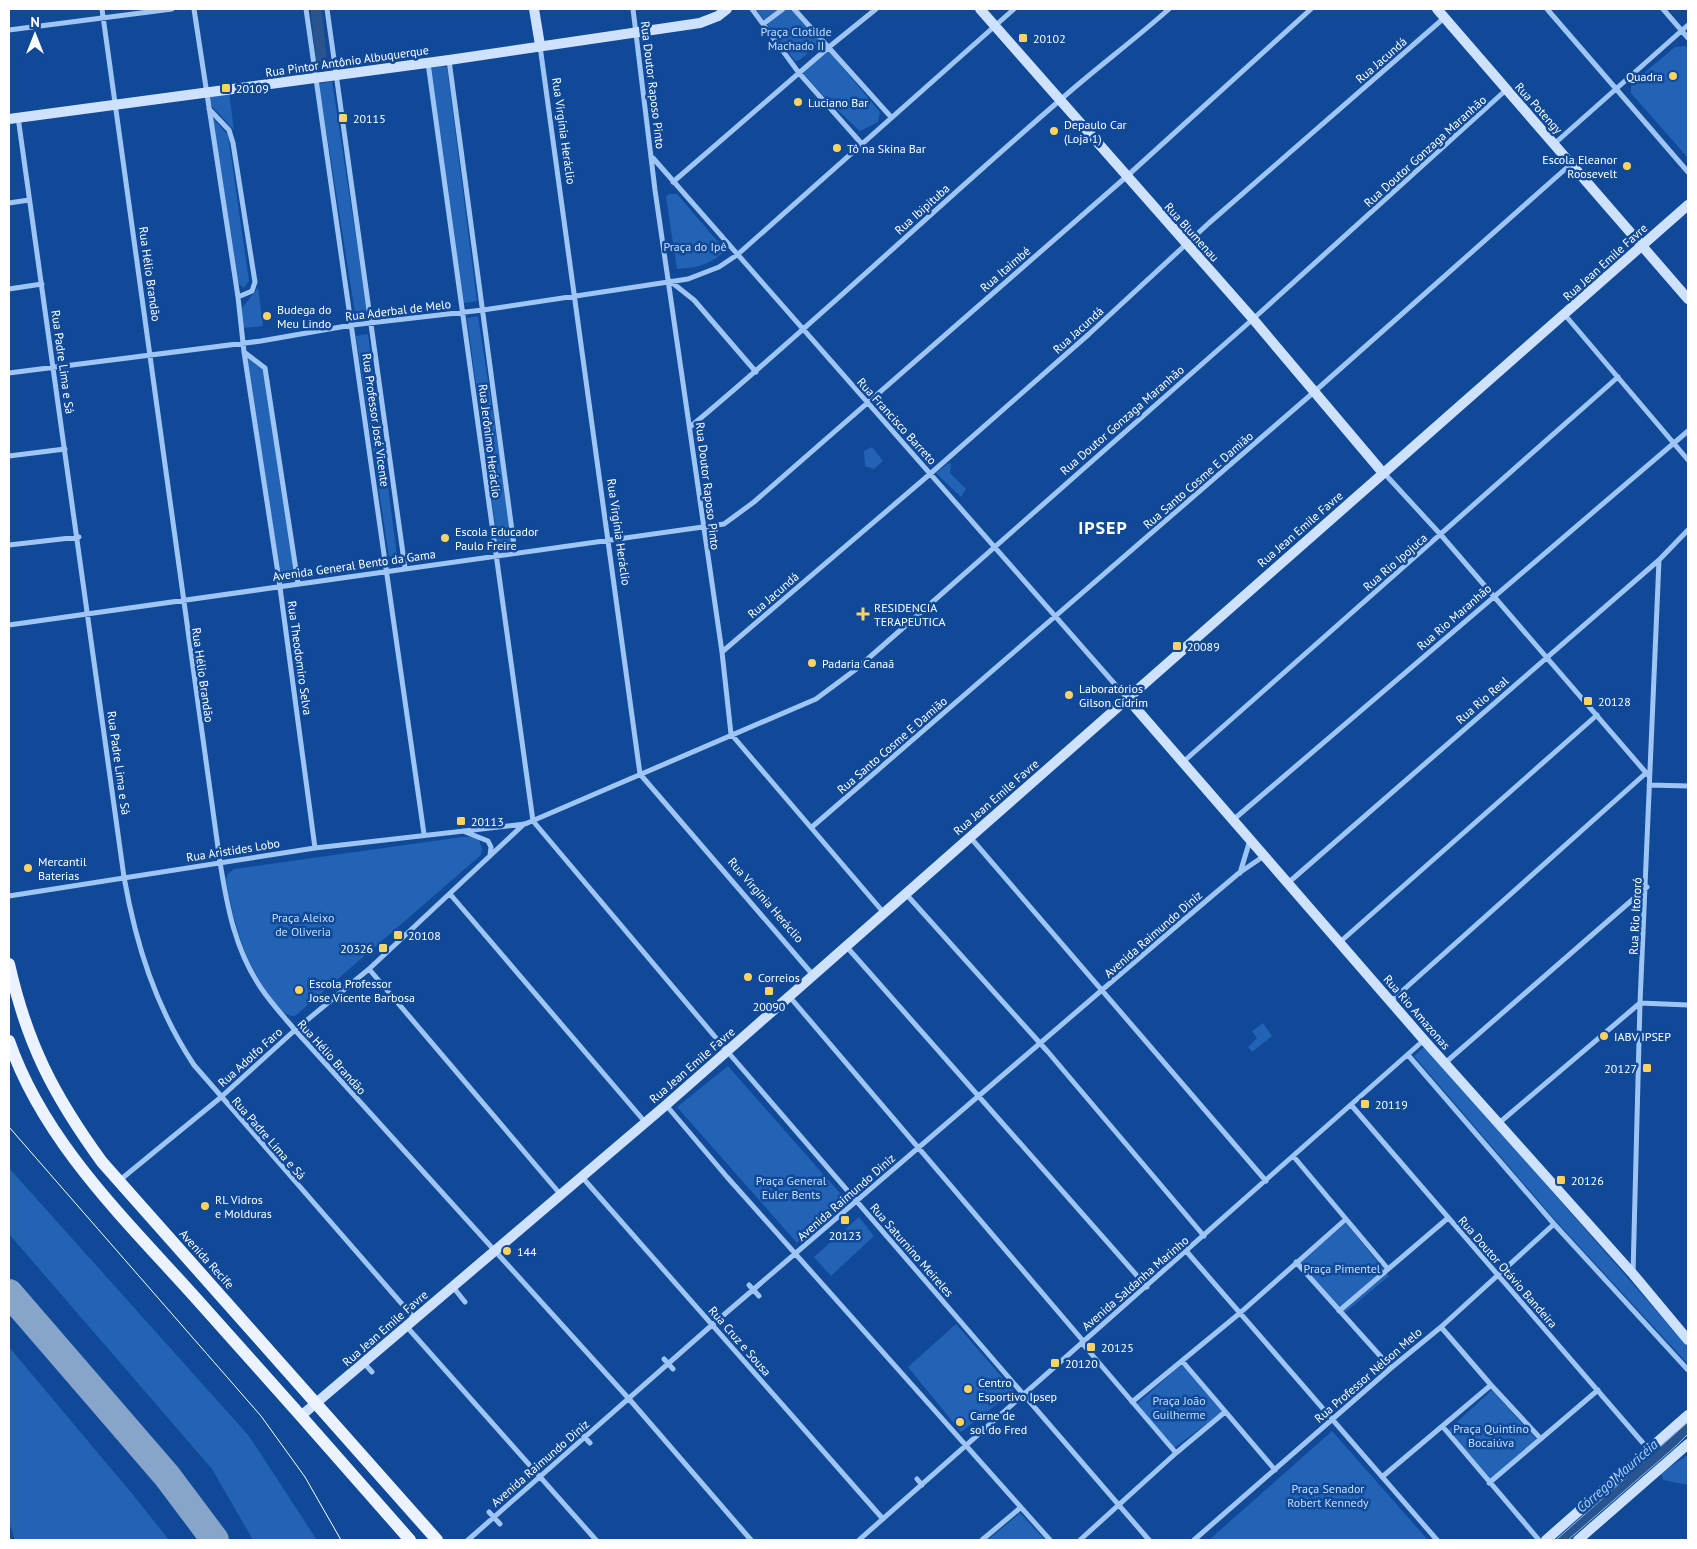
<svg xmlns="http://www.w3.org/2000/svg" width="1697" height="1549" font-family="'PT Sans',sans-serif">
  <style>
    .green { fill: #2263b6 }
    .water { fill: #29548d; stroke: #90c0f8 }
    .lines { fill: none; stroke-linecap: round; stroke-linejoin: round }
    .canal { stroke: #29548d; stroke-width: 11 }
    .taxiway { stroke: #87a4cb; stroke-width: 28 }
    .street { stroke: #9fc5f4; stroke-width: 5 }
    .secondary { stroke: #cfe2fd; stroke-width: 10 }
    .primary { stroke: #ecf3ff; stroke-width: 12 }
    .tram { stroke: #fff; stroke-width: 1 }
    .poi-dot { fill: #ffd362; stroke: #0f4997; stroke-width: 2 }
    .labels { text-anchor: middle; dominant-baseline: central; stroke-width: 5; stroke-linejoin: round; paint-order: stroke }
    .park-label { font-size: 12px; fill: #c7dffe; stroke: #0f4997 }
    .poi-label { font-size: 12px; fill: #fff; stroke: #0f4997; text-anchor: start }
    .street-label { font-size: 12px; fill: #fff; stroke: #0f4997 }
    .water-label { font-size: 14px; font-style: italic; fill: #abcffb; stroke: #0f4997 }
    .district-label { font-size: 18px; font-weight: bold; letter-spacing: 1px; fill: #fff; stroke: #0f4997 }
  </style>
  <rect width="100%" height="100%" fill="#0f4997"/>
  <path class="green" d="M756,9H791L819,40V43L800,60L795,61Z
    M1686,46L1688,50V158L1631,93V84L1675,47Z
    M828,50L880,112L878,122L860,131L831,104L803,73L802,70Z
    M439,66L447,67L477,301L463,303L430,68Z
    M332,81L367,310L355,313L319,84Z
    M229,92L234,130L209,103L208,94Z
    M211,116L228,135L249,281L244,288L237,282Z
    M669,194H677L725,250C711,265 697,268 677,269L666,197Z
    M258,288L263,326L243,328L242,308Z
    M478,316L514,551L499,553L467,318Z
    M368,334L397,556L389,557L356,336Z
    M244,354L264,368L296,579L282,581Z
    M872,447L883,461L874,469L865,466L864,451Z
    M949,463L951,464L950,473L966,489L961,497L936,473Z
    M462,837H474L479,840L482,849L481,855L295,1016C283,1016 279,1008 272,999C244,963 234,923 226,880L227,875L234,869Z
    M1263,1023L1272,1036L1252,1052L1248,1047L1257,1038L1252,1031Z
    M1425,1046L1688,1347V1364L1556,1221L1414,1056Z
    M728,1066L845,1199L797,1243L677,1107Z
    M9,1168L249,1436L317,1540H253L212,1469L9,1234Z
    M859,1217L874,1236L831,1276L814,1257Z
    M1346,1223L1389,1276L1342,1315L1297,1265Z
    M956,1324L1014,1391L961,1432L908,1367Z
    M9,1347L134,1496L169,1540H15L9,1522Z
    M1182,1364L1222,1412L1174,1448L1137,1404Z
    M1492,1390L1538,1441L1490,1483L1446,1432Z
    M1332,1431L1428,1540H1209Z
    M1688,1455V1485L1663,1480L1661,1473Z
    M1020,1513L1045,1540H988Z"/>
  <path class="water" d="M1688,1422V1434L1676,1446L1568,1540H1556Z"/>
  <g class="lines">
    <path class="canal" d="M316,9L322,63"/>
    <path class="taxiway" d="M9,1293L167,1476L215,1540"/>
    <path class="street" d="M102,9L220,862C227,906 235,950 261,988C271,1003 284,1017 295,1030L630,1400L751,1540
      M194,9L238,297L244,352L279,580L315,848
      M306,9L424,834
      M327,9L405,568
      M633,9L655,190L722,652L731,734L884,913
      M752,9L799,73L861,143
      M794,9L891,117
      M1547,9L1688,172
      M1663,9L1688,38
      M763,24L783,9
      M9,30L172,9
      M540,46L640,774L813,975
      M449,60L515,553
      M428,63L533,821
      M209,109L229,130L233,143L255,282L252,291L238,297
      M18,117L124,877C136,945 156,1008 194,1065L415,1319
      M1554,144L1688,25
      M653,158L1127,698
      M673,182L829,47L876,9
      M9,203L29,200
      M670,281L694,300L756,372
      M9,289L42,284
      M1565,315L1688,460
      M244,352L265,368L298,583
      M9,373L261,341L352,325L483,310L688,279L719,267L737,255L1014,9
      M690,427C816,322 935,208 1059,101C1095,69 1133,41 1169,9
      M9,456L65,449
      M1384,473L1441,535L1648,775
      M9,545L79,537
      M9,625L724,524L754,502L1126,177L1311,9
      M722,652L930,474L1089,334L1209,223L1444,18
      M1183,762L1618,377
      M1649,785L1688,786
      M1233,820L1688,431
      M533,821L727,1051L1149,1540
      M812,827L1314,392L1571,164
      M463,831L488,841L491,847L490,856
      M970,837L1266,1181
      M1240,873L1250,840
      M1288,883L1659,560L1688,530
      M450,894L645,1122
      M906,894L1048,1052L1204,1236
      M9,896L315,848L525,824L816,699L855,670L920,613L1253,319L1506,90
      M1340,942L1597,715
      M846,946L1147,1287
      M369,969L561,1195
      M789,996L1084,1342
      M1391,1001L1646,773
      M1408,1055L1554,1224L1688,1370
      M1445,1063L1647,887
      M666,1105L727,1177L1050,1540
      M1352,1106L1649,1450
      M1499,1123L1640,1003L1688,1005
      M1294,1157L1388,1269
      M582,1177L883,1519
      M120,1180L220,1098L295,1030L369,969L524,824
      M1187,1252L1437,1540
      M1296,1262L1391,1368
      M1633,1274L1640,1003L1659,560
      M749,1285L759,1296
      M453,1287L465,1302
      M1339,1311L1448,1218
      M407,1327L596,1540
      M1441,1327L1491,1385L1541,1439
      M1082,1343L1176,1453
      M664,1359L673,1369
      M1183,1362L1275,1470
      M364,1363L372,1372
      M1132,1402L1240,1313L1346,1219
      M1443,1427L1539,1540
      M580,1432L590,1443
      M1382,1477L1491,1385
      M917,1479L922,1485
      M1489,1483L1598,1390
      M489,1512L500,1524
      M468,1540L712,1325L1180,923L1239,873L1264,856
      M859,1540L1424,1040
      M982,1540L1020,1508
      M1080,1540L1176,1453L1225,1412
      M1194,1540L1391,1368L1441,1327L1554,1224"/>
    <path class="secondary" d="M534,9L540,45
      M980,9L1253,319L1383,473
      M1437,9L1688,299
      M9,119L449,60L700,23L718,16L727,9
      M1127,698L1424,1040L1633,1274L1688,1340
      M302,1415L666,1105L1688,205
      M1546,1540L1688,1415
      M1578,1540L1688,1444"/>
    <path class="primary" d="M9,964C27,1044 54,1096 102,1162L437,1540
      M9,1041C45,1145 130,1224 202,1305C272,1383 341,1461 410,1540"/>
    <path class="tram" d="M9,1127L261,1416L305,1477L341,1540"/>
  </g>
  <g class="poi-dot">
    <rect x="1018" y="33" width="10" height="10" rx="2.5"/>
    <circle cx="1673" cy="76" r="5"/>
    <rect x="221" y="83" width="10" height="10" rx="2.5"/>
    <circle cx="798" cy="102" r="5"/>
    <rect x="338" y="113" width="10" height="10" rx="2.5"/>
    <circle cx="1054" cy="131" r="5"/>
    <circle cx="837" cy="148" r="5"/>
    <circle cx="1627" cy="166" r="5"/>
    <circle cx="267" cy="316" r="5"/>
    <circle cx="445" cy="538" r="5"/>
    <path d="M860.5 606.5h5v5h5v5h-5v5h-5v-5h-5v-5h5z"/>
    <rect x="1172" y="641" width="10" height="10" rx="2.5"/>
    <circle cx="812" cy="663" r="5"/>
    <circle cx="1069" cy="695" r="5"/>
    <rect x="1583" y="696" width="10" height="10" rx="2.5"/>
    <rect x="456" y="816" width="10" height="10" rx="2.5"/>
    <circle cx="28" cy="868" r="5"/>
    <rect x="393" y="930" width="10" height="10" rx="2.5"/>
    <rect x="378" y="943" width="10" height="10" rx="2.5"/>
    <circle cx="748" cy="977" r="5"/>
    <circle cx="299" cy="990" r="5"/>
    <rect x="764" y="986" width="10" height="10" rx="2.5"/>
    <circle cx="1604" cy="1036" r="5"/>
    <rect x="1642" y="1063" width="10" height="10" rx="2.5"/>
    <rect x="1360" y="1099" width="10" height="10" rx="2.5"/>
    <rect x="1556" y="1175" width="10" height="10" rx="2.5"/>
    <circle cx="205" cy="1206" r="5"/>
    <rect x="840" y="1215" width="10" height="10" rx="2.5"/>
    <circle cx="507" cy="1251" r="5"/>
    <rect x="1086" y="1342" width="10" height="10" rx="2.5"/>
    <rect x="1050" y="1358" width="10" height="10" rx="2.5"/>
    <circle cx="968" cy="1389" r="5"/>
    <circle cx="960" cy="1422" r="5"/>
  </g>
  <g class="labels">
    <g class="park-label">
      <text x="796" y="31">Praça Clotilde<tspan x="796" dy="14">Machado II</tspan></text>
      <text x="695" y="246">Praça do Ipê</text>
      <text x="303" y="917">Praça Aleixo<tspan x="303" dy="14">de Oliveria</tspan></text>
      <text x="791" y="1180">Praça General<tspan x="791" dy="14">Euler Bents</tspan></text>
      <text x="1342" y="1268">Praça Pimentel</text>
      <text x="1179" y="1400">Praça João<tspan x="1179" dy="14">Guilherme</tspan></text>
      <text x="1491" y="1428">Praça Quintino<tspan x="1491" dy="14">Bocaiúva</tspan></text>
      <text x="1328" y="1488">Praça Senador<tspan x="1328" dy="14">Robert Kennedy</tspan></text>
    </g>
    <g class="poi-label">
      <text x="1033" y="38">20102</text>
      <text x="1663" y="76" text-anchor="end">Quadra</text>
      <text x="236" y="88">20109</text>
      <text x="808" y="102">Luciano Bar</text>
      <text x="353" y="118">20115</text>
      <text x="1064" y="124">Depaulo Car<tspan x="1064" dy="14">(Loja 1)</tspan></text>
      <text x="847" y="148">Tô na Skina Bar</text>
      <text x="1617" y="159" text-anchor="end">Escola Eleanor<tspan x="1617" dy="14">Roosevelt</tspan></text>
      <text x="277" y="309">Budega do<tspan x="277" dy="14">Meu Lindo</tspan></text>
      <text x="455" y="531">Escola Educador<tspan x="455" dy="14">Paulo Freire</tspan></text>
      <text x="874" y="607">RESIDENCIA<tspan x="874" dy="14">TERAPEUTICA</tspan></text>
      <text x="1187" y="646">20089</text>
      <text x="822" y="663">Padaria Canaã</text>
      <text x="1079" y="688">Laboratórios<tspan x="1079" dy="14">Gilson Cidrim</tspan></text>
      <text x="1598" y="701">20128</text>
      <text x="471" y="821">20113</text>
      <text x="38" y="861">Mercantil<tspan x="38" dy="14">Baterias</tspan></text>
      <text x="408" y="935">20108</text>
      <text x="373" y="948" text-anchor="end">20326</text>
      <text x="758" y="977">Correios</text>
      <text x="309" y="983">Escola Professor<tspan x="309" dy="14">Jose Vicente Barbosa</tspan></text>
      <text x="769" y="1006" text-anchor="middle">20090</text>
      <text x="1614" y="1036">IABV IPSEP</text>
      <text x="1637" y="1068" text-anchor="end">20127</text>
      <text x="1375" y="1104">20119</text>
      <text x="1571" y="1180">20126</text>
      <text x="215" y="1199">RL Vidros<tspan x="215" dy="14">e Molduras</tspan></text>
      <text x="845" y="1235" text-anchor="middle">20123</text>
      <text x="517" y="1251">144</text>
      <text x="1101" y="1347">20125</text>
      <text x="1065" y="1363">20120</text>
      <text x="978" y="1382">Centro<tspan x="978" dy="14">Esportivo Ipsep</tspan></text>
      <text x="970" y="1415">Carne de<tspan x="970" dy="14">sol do Fred</tspan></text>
    </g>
    <g class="street-label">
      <text transform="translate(1381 60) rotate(-41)">Rua Jacundá</text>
      <text transform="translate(347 61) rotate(-8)">Rua Pintor Antônio Albuquerque</text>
      <text transform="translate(653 85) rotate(83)">Rua Doutor Raposo Pinto</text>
      <text transform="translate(1539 108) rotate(48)">Rua Potengy</text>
      <text transform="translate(564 131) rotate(82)">Rua Virgínia Heráclio</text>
      <text transform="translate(1425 151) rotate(-42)">Rua Doutor Gonzaga Maranhão</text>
      <text transform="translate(922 209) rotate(-42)">Rua Ibipituba</text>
      <text transform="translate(1192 232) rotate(48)">Rua Blumenau</text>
      <text transform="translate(1605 262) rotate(-42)">Rua Jean Emile Favre</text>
      <text transform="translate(1005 269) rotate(-41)">Rua Itaimbé</text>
      <text transform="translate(150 274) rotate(82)">Rua Hélio Brandão</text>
      <text transform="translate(398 310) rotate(-7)">Rua Aderbal de Melo</text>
      <text transform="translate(1078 330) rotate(-42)">Rua Jacundá</text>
      <text transform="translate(63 362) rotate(82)">Rua Padre Lima e Sá</text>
      <text transform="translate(376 420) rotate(82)">Rua Professor José Vicente</text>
      <text transform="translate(1122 420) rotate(-41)">Rua Doutor Gonzaga Maranhão</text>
      <text transform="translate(897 421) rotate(48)">Rua Francisco Barreto</text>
      <text transform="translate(490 441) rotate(83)">Rua Jerônimo Heráclio</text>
      <text transform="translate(1198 480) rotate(-41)">Rua Santo Cosme E Damião</text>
      <text transform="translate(708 486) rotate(83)">Rua Doutor Raposo Pinto</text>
      <text transform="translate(1300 529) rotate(-41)">Rua Jean Emile Favre</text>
      <text transform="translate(619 532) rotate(82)">Rua Virgínia Heráclio</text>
      <text transform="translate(1395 562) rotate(-41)">Rua Rio Ipojuca</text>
      <text transform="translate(354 565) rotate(-8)">Avenida General Bento da Gama</text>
      <text transform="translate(773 595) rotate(-41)">Rua Jacundá</text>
      <text transform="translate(1454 617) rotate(-41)">Rua Rio Maranhão</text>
      <text transform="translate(300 658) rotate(82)">Rua Theodomiro Selva</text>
      <text transform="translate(203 675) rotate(82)">Rua Hélio Brandão</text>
      <text transform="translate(1482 700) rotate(-41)">Rua Rio Real</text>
      <text transform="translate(892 745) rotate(-41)">Rua Santo Cosme E Damião</text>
      <text transform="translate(119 763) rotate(82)">Rua Padre Lima e Sá</text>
      <text transform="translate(996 797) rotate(-41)">Rua Jean Emile Favre</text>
      <text transform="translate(233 850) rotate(-9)">Rua Aristides Lobo</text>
      <text transform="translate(766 900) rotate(49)">Rua Virgínia Heráclio</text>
      <text transform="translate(1635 916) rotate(-87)">Rua Rio Itororó</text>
      <text transform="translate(1153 934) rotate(-41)">Avenida Raimundo Diniz</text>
      <text transform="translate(1417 1012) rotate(49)">Rua Rio Amazonas</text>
      <text transform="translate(250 1057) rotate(-42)">Rua Adolfo Faro</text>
      <text transform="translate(332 1057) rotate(48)">Rua Hélio Brandão</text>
      <text transform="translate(692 1065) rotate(-41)">Rua Jean Emile Favre</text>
      <text transform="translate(269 1138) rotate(49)">Rua Padre Lima e Sá</text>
      <text transform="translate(846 1197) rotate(-41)">Avenida Raimundo Diniz</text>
      <text transform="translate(912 1250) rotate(49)">Rua Saturnino Meireles</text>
      <text transform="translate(207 1259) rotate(48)">Avenida Recife</text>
      <text transform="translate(1508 1272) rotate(49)">Rua Doutor Otávio Bandeira</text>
      <text transform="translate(1135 1283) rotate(-41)">Avenida Saldanha Marinho</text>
      <text transform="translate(385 1328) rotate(-41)">Rua Jean Emile Favre</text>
      <text transform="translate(740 1341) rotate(49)">Rua Cruz e Sousa</text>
      <text transform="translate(1368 1375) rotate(-41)">Rua Professor Nélson Melo</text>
      <text transform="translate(540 1463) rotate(-41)">Avenida Raimundo Diniz</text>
    </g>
    <g class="water-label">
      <text transform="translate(1617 1476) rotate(-41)">Córrego Mauricéia</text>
    </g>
    <g class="district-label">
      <text x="1103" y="527">IPSEP</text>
    </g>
  </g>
  <rect width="1697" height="1549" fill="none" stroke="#ffffff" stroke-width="20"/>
  <g transform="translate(35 35)" stroke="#0f4997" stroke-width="4" paint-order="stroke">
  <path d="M0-4L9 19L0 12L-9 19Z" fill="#ffffff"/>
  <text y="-8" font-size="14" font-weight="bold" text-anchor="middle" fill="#ffffff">N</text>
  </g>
</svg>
